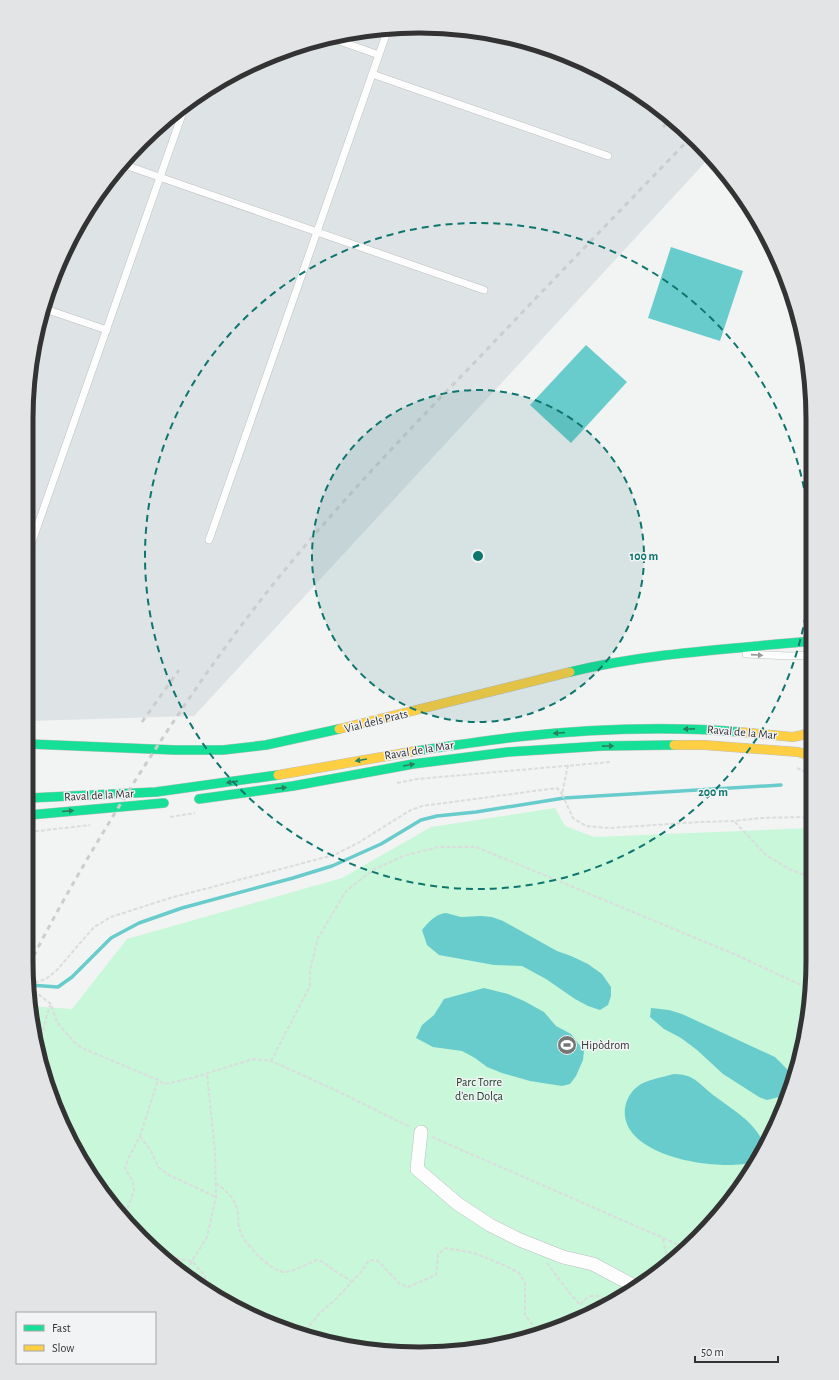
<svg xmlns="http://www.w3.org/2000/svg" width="839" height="1380" font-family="'Alegreya Sans',sans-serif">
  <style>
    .built { fill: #dee3e6 }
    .green { fill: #c8f7da }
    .water { fill: #69cccc }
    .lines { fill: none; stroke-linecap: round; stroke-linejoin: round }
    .stream { stroke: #69cccc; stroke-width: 3.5 }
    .lane-casing { stroke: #bfbfbf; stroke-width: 8 }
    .street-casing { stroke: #bfbfbf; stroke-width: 14 }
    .fast-casing { stroke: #bfbfbf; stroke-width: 10 }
    .slow-casing { stroke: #bfbfbf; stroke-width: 10 }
    .path { stroke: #dbdcdc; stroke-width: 2; stroke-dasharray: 4 2; stroke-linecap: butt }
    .lane { stroke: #fdfdfd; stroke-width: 7 }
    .street { stroke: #fdfdfd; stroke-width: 13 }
    .fast { stroke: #16e098; stroke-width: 9 }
    .slow { stroke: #ffcf43; stroke-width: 9 }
    .rail { stroke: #cccdcd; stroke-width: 3; stroke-dasharray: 5 5; stroke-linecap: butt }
    .oneway { fill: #989898 }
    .oneway2 { fill: #268161 }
    .ring { fill: none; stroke: #0f766e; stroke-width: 2; stroke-dasharray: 7 5 }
    .labels { text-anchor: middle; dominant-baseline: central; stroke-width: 3; stroke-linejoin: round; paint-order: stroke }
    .street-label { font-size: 12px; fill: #333334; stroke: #f1f3f4 }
    .poi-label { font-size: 12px; fill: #333334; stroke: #f1f3f4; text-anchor: start }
    .park-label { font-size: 12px; fill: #1c412c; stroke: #f1f3f4 }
    .rim { fill: none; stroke: #333334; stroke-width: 5 }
    .centre { fill: #0f766e; stroke: #f1f3f4; stroke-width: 2 }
    .ring-label { font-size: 12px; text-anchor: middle; font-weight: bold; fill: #0f766e; stroke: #f1f3f4; stroke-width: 3; stroke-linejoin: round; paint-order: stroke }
  </style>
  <rect width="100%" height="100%" fill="#f2f3f3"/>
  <path class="built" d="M445,27L521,39L593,66L659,107L711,156L194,716L29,721V368L56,269L107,180L160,124L223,79L293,47L368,29Z"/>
  <path class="green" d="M555,808L565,826L594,837L810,828V1012L783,1111L732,1200L659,1273L594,1313L546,1333L471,1351L419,1354L368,1351L293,1333L245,1313L180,1273L107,1200L67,1135L47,1087L29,1012V1006L72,1009L127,939L342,878L431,827Z"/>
  <path class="water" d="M671,247L743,271L720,341L648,318Z
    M586,345L627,382L571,443L530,405Z
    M446,913L461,917L481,916L492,917L503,921L557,951L571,956L588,964L602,974L611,987V996L608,1005L600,1010L588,1006L575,999L546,979L522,966L494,965L439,955L427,945L422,930C429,922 435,914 446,913Z
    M484,988L508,994L524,1001L544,1012L556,1026L571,1034L584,1051L583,1060L576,1076L570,1084L562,1086L530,1081L502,1073L487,1067L475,1058L462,1051L433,1047L416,1038L422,1025L434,1015L444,999Z
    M651,1008L669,1010L682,1014L775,1057L787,1069L790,1080L785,1091L779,1097L767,1100L759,1097L723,1074L697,1050L681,1038L664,1029L650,1017Z
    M674,1074C696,1074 700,1086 716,1097C734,1111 754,1121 764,1144L754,1162C720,1172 619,1157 625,1108C627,1097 632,1090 641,1084C651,1079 663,1077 674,1074Z"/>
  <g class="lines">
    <path class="stream" d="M29,985L58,987L72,977L111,938L139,923L182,908L293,878L332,866L381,844L421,820L437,816L476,812L564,798L781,785"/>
    <defs>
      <path id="lane" d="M331,38L379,55
        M372,74L608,156
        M122,164L484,290
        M45,309L107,330
        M209,540L388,29
        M29,550L185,106
        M746,654L790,656L811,655"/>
      <path id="street" d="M421,1132L417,1169L458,1204L490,1225L520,1240L563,1257L593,1264L636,1287"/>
      <path id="fast" d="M570,672C649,653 730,649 811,641
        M29,744L175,750H223L266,745L339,729
        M416,751C449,746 483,741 516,737C590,729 666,726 740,732
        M29,798L156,792L278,775
        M199,799L293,786L413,764L508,752L602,746L674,745
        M29,815L164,803"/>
      <path id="slow" d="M339,729L570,672
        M740,732L793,737L811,733
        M674,745H704L798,752L811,756
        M278,775L416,751"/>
    </defs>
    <use href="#lane" class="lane-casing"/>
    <use href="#street" class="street-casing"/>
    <use href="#fast" class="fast-casing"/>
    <use href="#slow" class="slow-casing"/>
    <path class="path" d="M568,765L562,794L573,818L586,826L609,828L699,822L735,821L760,818L802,817L810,820
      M797,768L811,775
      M397,783L417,779L610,762
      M170,817L195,813
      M735,822L766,855L789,869L810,877
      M29,832L90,825
      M29,984L46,979L57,970L94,927L111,917L170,898L334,855L358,843L409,811L422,806L557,788L562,794
      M29,987L51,1004L57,1022L74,1042L82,1048L158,1080L164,1084L192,1078L253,1059L271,1061L331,1088L410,1127
      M38,1048L50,1005
      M271,1061L310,986V970L318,938L346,891L373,870L403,856L438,847H476L549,877L734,954L810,989
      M140,1136L151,1151L158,1167L169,1175L216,1197
      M432,1137L684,1247
      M216,1183C224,1189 235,1198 237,1209C239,1217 237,1225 241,1233C245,1244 273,1274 286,1272C297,1270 307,1264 317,1260L323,1262L335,1271L351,1281
      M144,1237L143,1229L126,1212L134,1191L133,1182L125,1168L129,1157L140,1136L158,1080
      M663,1239L668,1263
      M164,1256L192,1261L207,1237L216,1197L215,1152L207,1073
      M547,1263L568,1291L580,1305C589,1292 600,1294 610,1303
      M185,1276L192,1261L205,1276V1288
      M302,1335L319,1314L337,1298L361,1272L369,1260L378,1261L400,1284L408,1287L436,1275L438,1254L446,1248L474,1253L506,1266L519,1273L525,1283V1315L540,1334"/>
    <use href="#lane" class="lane"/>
    <use href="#street" class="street"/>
    <use href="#fast" class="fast"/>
    <use href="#slow" class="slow"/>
    <path class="rail" d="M663,127L671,119
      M142,722L179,670
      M29,965C61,902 96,843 133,784C176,716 221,650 271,587C335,507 405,434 476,361C547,286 619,212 691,137"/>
  </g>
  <defs><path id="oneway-solid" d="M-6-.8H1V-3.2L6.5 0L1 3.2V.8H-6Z"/></defs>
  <use class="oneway" href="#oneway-solid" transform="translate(757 655) rotate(4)"/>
  <g class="oneway2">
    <use href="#oneway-solid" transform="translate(689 729) rotate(179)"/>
    <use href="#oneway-solid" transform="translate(559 733) rotate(176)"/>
    <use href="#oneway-solid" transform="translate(608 746) rotate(-1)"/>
    <use href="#oneway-solid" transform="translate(361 760) rotate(170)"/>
    <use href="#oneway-solid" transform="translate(409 765) rotate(-10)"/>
    <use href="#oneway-solid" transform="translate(232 782) rotate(172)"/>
    <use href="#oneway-solid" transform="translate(281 788) rotate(-7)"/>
    <use href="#oneway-solid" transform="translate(68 811) rotate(-5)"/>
  </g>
  <circle cx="478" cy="556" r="166" fill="#0f766e" fill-opacity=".12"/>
  <g class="ring">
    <circle cx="478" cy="556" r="166"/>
    <circle cx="478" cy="556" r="333"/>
  </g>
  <defs>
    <symbol id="stadium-disc" viewBox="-11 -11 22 22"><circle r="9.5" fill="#767677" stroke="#f1f3f4"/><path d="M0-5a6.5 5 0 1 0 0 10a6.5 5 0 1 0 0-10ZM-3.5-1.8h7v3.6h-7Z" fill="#fff"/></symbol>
  </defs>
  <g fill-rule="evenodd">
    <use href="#stadium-disc" x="556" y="1034" width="22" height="22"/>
  </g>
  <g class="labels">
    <g class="street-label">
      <text transform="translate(376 721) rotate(-14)">Vial dels Prats</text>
      <text transform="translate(742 732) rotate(5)">Raval de la Mar</text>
      <text transform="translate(419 750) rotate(-9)">Raval de la Mar</text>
      <text transform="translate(99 795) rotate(-3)">Raval de la Mar</text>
    </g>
    <g class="poi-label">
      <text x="581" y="1045">Hipòdrom</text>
    </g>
    <g class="park-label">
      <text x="479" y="1082">Parc Torre<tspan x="479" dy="14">d'en Dolça</tspan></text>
    </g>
  </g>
  <path d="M0 0H839V1380H0ZM419 33H420A386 386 0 0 1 806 419V961A386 386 0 0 1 420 1347H419A386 386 0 0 1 33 961V419A386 386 0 0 1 419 33Z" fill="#e2e4e5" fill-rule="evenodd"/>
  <path class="rim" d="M419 33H420A386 386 0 0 1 806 419V961A386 386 0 0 1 420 1347H419A386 386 0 0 1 33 961V419A386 386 0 0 1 419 33Z"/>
  <circle cx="478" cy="556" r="6" class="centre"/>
  <g class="ring-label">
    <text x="644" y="560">100 m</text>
    <text x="713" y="796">200 m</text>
  </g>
  <rect x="16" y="1312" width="140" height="52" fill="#f1f3f4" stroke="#a5a6a7"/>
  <rect x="24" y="1325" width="20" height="6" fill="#16e098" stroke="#a5a6a7"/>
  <text x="52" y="1332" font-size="12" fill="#333334">Fast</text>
  <rect x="24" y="1345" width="20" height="6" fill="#ffcf43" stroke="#a5a6a7"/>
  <text x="52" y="1352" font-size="12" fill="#333334">Slow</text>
  <path d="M695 1356v6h83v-6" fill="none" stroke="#333334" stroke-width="2"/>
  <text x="701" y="1356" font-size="12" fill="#333334" stroke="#f1f3f4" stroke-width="3" paint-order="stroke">50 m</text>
</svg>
